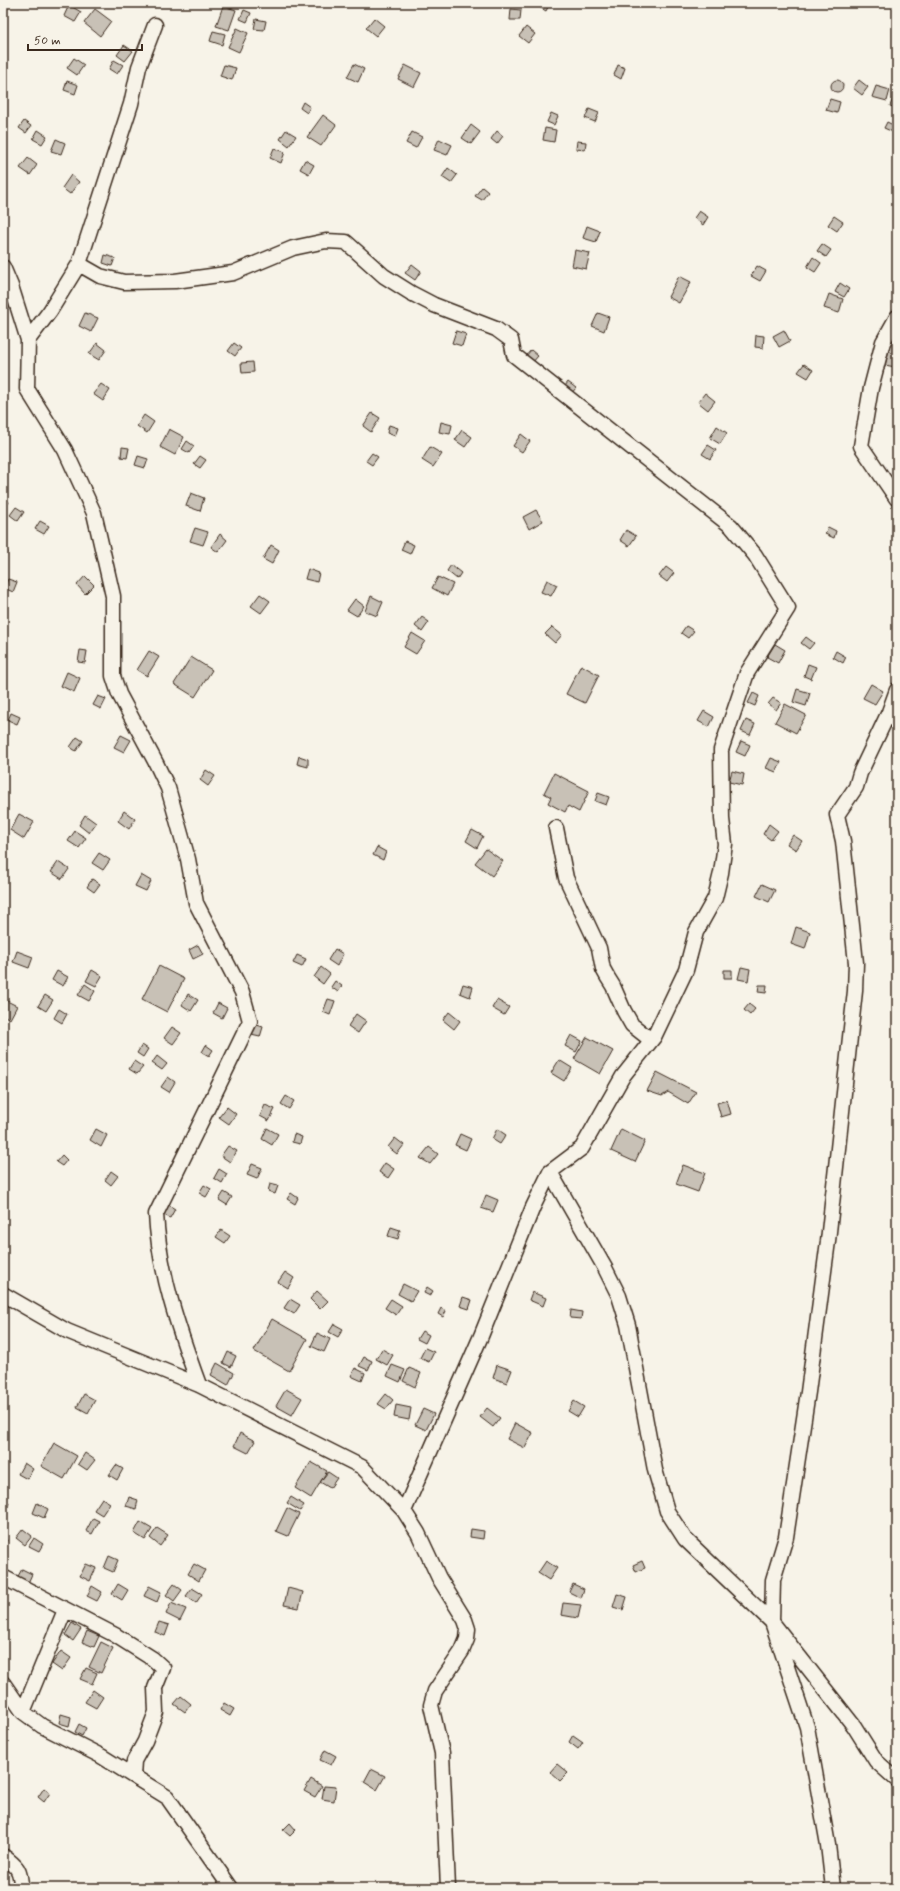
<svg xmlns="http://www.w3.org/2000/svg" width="900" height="1891" font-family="Mynerve,sans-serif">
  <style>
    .building { fill: #c8c1b6; stroke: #3b2a1e }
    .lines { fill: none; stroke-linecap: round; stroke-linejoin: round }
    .minor-casing { stroke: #3b2a1e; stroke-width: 17 }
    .minor { stroke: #f7f3e8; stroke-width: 14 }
  </style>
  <rect width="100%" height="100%" fill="#f7f3e8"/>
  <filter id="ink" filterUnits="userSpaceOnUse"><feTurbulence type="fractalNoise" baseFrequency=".025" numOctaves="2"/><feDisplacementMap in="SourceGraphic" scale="8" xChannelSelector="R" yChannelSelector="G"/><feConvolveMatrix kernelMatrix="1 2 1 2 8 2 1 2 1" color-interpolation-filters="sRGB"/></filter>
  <g filter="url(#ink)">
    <path class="building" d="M537,3H550L546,11L536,5Z
      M69,5L81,12L75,22L64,16Z
      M223,6L236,10L229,30L216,26Z
      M95,9L111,21L100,36L84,23Z
      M511,9L521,10L520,20H510Z
      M244,10L251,13L247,22L240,19Z
      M374,18L384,26L376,36L366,28Z
      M256,19L266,21L264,30L254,29Z
      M526,27L535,34L528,43L519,36Z
      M237,28L248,33L239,52L228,47Z
      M213,31L225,34L222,45L210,41Z
      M124,45L133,51L125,61L117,55Z
      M74,58L84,65L77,75L67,68Z
      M114,60L123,65L117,74L109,69Z
      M354,64L364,69L358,82L347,77Z
      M224,65L236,68L232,80L220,76Z
      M405,65L421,73L414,87L398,79Z
      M618,65L625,68L621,79L614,75Z
      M831 86a6 6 0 1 1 12 0a6 6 0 1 1-12 0Z
      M859,80L868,87L862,95L853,88Z
      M67,81L78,85L75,94L64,90Z
      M876,86L890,90L887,101L872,97Z
      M895,93H897V108L890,106Z
      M830,99L840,102L837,113L826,110Z
      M303,102L310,107L307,113L300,108Z
      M589,109L599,113L595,122L585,118Z
      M551,113L558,116L554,125L547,122Z
      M323,115L336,125L321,146L307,137Z
      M24,121L31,126L26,133L19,128Z
      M887,122L895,126L893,132L884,128Z
      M471,125L480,132L471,144L462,138Z
      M545,128L556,130L554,142L543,140Z
      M38,130L47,136L42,144L33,139Z
      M286,130L296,136L289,146L280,139Z
      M497,131L503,136L497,144L491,139Z
      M412,132L422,137L416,148L406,143Z
      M56,139L65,143L61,154L51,151Z
      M439,139L452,145L447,155L434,150Z
      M577,141L586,142L585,150L576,149Z
      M274,148L285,152L281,163L270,158Z
      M28,158L37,165L30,175L20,168Z
      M305,160L314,165L309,174L300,169Z
      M448,168L457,175L451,183L442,177Z
      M71,175L79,182L70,194L62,188Z
      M482,187L488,192L482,200L475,196Z
      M699,211L708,217L703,225L694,218Z
      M834,216L843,222L837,231L828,225Z
      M587,226L600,231L596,242L583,238Z
      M822,244L831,250L826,257L817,251Z
      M575,250L590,253L586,269L572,266Z
      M105,255L115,258L112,266L103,263Z
      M813,257L821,263L815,272L807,267Z
      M412,264L421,271L415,280L405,273Z
      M757,266L766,271L760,281L751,276Z
      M679,276L691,282L679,303L668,297Z
      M840,283L849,289L844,297L835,292Z
      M829,294L843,299L839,313L824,308Z
      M85,313L98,318L91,332L79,326Z
      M598,313L609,317L604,331L592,326Z
      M784,330L790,341L779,347L773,336Z
      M456,331L466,334L462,346L452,343Z
      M756,335L764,336L763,348L755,347Z
      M97,343L106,350L99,360L89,354Z
      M234,343L241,348L235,356L228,351Z
      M890,345L897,347L895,367L885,365Z
      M531,350L538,356L532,363L525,357Z
      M253,362L254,372L242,373L241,363Z
      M804,364L813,370L808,378L798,372Z
      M568,382L576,388L570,395L562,390Z
      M101,384L110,390L103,401L93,394Z
      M705,393L715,401L708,410L698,402Z
      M372,413L380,418L371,432L363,426Z
      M144,415L154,422L147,433L137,426Z
      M441,422L452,425L450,434L439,432Z
      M389,425L398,428L395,436L387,433Z
      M717,426L727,433L720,444L710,438Z
      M169,429L184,437L175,455L160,447Z
      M462,430L472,437L465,447L455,440Z
      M521,434L530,441L522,452L513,446Z
      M187,441L194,446L189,453L182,449Z
      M708,445L716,450L710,459L702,454Z
      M122,447L129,448L127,458L121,457Z
      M430,447L442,454L433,467L422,460Z
      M372,453L378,457L372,465L366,461Z
      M138,456L148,459L145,468L135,465Z
      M200,456L206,460L200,468L194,464Z
      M191,493L204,498L200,511L186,506Z
      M3,498L9,502L3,512Z
      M16,507L24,512L18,521L10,515Z
      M536,510L543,521L529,529L523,517Z
      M40,521L49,526L44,534L35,529Z
      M828,527L836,531L834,538L825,534Z
      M195,528L208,532L203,545L190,541Z
      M626,530L636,536L629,546L620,540Z
      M220,534L227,540L218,552L211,547Z
      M405,541L414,545L410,554L401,550Z
      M271,545L279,550L272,564L263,559Z
      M3,549L8,552L3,560Z
      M451,565L461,573L457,579L447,571Z
      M666,567L674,573L667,582L659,576Z
      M308,569L319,573L317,582L305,579Z
      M85,576L94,585L85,594L77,585Z
      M438,577L453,584L447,596L432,588Z
      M8,579L17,582L13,592L4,588Z
      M547,580L557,585L551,596L541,592Z
      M260,594L270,601L261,613L251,606Z
      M371,596L383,602L377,616L365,611Z
      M355,599L364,606L357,616L347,610Z
      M422,617L429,622L422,632L415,626Z
      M686,626L694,631L688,638L681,633Z
      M552,627L562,635L555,643L545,634Z
      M412,633L425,641L416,654L404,647Z
      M806,637L814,643L809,649L801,643Z
      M775,644L785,650L778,663L767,657Z
      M80,650L87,651L85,663L78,662Z
      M149,651L159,657L147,676L137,670Z
      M836,651L846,657L843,663L833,657Z
      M191,657L212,670L195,697L174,684Z
      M808,664L816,667L811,679L804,676Z
      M581,665L599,675L585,703L566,694Z
      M67,672L80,678L74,692L61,686Z
      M871,684L883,691L875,704L863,698Z
      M797,689L810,693L806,706L793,702Z
      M753,693L759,696L755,706L748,703Z
      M98,696L106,699L101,709L93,705Z
      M773,698L781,703L776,710L768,704Z
      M785,704L806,715L796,733L775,722Z
      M704,711L714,717L709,727L698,721Z
      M11,713L20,717L17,724L8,720Z
      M746,720L755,724L750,735L741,731Z
      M121,735L131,740L124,752L114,747Z
      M77,737L83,741L76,751L70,747Z
      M741,741L750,745L745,756L736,752Z
      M299,756L308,759V767L297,764Z
      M771,758L781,762L776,772L766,768Z
      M206,770L215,776L208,786L200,780Z
      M732,771L744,774L742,785L729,782Z
      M554,773L589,791L579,812L568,806L565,812L548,803L551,797L544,793Z
      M598,793L609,797L606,805L595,801Z
      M124,811L135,819L129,829L118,821Z
      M19,814L34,822L24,839L10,830Z
      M85,815L96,823L89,833L79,825Z
      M769,824L778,831L771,840L763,834Z
      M472,830L483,836L477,848L466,841Z
      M75,831L86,838L79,848L68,841Z
      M793,835L802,841L796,850L787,844Z
      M377,847L386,852L383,860L373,855Z
      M486,849L503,861L492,876L475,863Z
      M99,853L110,860L103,870L92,863Z
      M58,862L69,869L62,879L51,872Z
      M141,875L151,881L146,891L135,886Z
      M92,879L100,884L94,892L87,887Z
      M762,884L775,890L769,902L756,896Z
      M796,927L810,932L805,949L791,944Z
      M198,945L203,954L193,959L189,950Z
      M335,949L343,954L337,966L328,960Z
      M17,951L33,957L29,968L13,962Z
      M297,955L306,959L302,967L293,963Z
      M159,966L184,979L167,1012L142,999Z
      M321,967L330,974L323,984L314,977Z
      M741,967L750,969L748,981L738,979Z
      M92,970L102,976L96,986L86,981Z
      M724,970H732V978H724Z
      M57,971L68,977L63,986L52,980Z
      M335,981L342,986L338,992L331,987Z
      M85,984L95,991L89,1001L78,995Z
      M463,984L473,987L470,997L460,993Z
      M759,985H767L766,993L758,992Z
      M188,994L198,1000L191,1011L182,1005Z
      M45,995L53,1000L46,1011L38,1006Z
      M328,999L335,1001L330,1015L323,1012Z
      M5,1000L17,1006L10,1019L3,1015V1005Z
      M497,1000L509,1007L504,1015L492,1008Z
      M218,1003L227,1008L222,1018L213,1013Z
      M749,1004L755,1009L750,1015L744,1010Z
      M59,1009L67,1014L62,1023L54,1018Z
      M449,1012L460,1021L454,1029L443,1020Z
      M356,1014L366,1021L358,1033L348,1026Z
      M254,1024L263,1027L260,1037L251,1035Z
      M172,1027L181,1033L173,1044L164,1038Z
      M571,1035L582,1041L576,1052L565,1046Z
      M587,1037L613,1051L600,1074L574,1059Z
      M142,1045L148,1049L143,1057L137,1053Z
      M206,1045L213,1050L209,1056L202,1052Z
      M157,1056L167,1064L162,1070L152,1063Z
      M559,1060L572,1068L564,1081L551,1073Z
      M134,1061L143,1067L137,1074L129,1069Z
      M657,1072L696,1092L688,1104L668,1092L662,1096L647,1091Z
      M168,1077L175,1082L169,1092L161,1087Z
      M286,1096L294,1101L289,1109L281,1104Z
      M727,1100L731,1114L721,1117L717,1103Z
      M265,1105L275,1109L269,1121L260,1116Z
      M227,1107L236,1114L229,1124L219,1117Z
      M267,1128L278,1134L272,1145L262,1139Z
      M96,1129L107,1135L101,1147L90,1140Z
      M497,1129L506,1135L500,1144L492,1139Z
      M621,1129L645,1141L635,1162L611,1151Z
      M294,1134L302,1137L300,1144L292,1142Z
      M460,1134L471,1139L466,1150L455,1145Z
      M395,1138L404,1145L397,1154L388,1147Z
      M228,1146L237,1151L230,1162L221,1156Z
      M429,1147L438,1154L430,1164L420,1158Z
      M62,1155L67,1160L62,1166L56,1162Z
      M385,1163L394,1169L388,1178L379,1172Z
      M252,1164L262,1168L257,1179L247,1175Z
      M683,1165L705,1173L698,1192L676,1184Z
      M219,1169L227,1174L222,1183L214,1178Z
      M111,1171L118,1176L111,1185L105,1180Z
      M270,1184L278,1186L275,1194L268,1191Z
      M204,1185L211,1189L206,1197L199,1193Z
      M224,1192L232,1197L227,1205L219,1200Z
      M291,1193L298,1198L295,1204L287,1199Z
      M486,1195L498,1200L493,1212L481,1208Z
      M167,1204L175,1209L170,1218L162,1214Z
      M391,1227L400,1230L398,1239L388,1236Z
      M221,1230L230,1236L225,1243L216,1237Z
      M285,1272L294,1278L288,1288L278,1282Z
      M403,1284L417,1291L411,1301L398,1294Z
      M427,1287L433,1291L430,1296L424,1293Z
      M317,1291L328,1301L320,1309L310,1299Z
      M532,1292L546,1298L543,1306L529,1300Z
      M463,1297L472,1300L469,1309L460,1306Z
      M290,1299L300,1305L294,1314L284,1308Z
      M391,1299L402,1306L396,1315L385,1308Z
      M441,1308L446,1311L443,1317L438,1314Z
      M571,1310L582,1312L581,1319L570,1318Z
      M272,1319L307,1339L289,1371L254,1351Z
      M334,1324L343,1329L338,1337L329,1332Z
      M422,1331L429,1335L425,1343L417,1339Z
      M317,1333L330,1339L324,1352L311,1346Z
      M425,1348L434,1352L429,1362L420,1358Z
      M382,1349L393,1355L387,1365L376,1359Z
      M228,1352L236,1356L231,1367L223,1363Z
      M364,1357L372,1361L368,1370L359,1366Z
      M217,1363L234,1373L228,1385L211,1375Z
      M392,1365L405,1370L400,1382L387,1376Z
      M497,1365L512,1370L507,1383L493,1378Z
      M355,1368L365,1373L362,1381L351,1376Z
      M409,1368L421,1373L415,1387L403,1381Z
      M286,1389L302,1398L292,1415L276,1406Z
      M84,1394L95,1400L88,1413L77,1407Z
      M386,1394L393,1400L386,1409L378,1404Z
      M574,1401L584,1407L578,1417L568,1411Z
      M396,1405L411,1408L409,1420L394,1417Z
      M487,1408L500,1418L493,1427L480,1417Z
      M423,1409L434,1414L426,1430L415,1425Z
      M515,1423L533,1433L525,1448L507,1439Z
      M240,1433L255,1441L248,1453L234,1446Z
      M54,1443L77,1456L64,1479L41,1466Z
      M85,1453L95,1460L87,1470L78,1464Z
      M311,1462L327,1471L311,1498L295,1488Z
      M24,1463L33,1469L27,1479L18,1474Z
      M116,1465L123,1469L117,1480L109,1475Z
      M328,1472L337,1478L330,1488L320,1482Z
      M129,1497L138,1500L136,1509L126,1506Z
      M291,1497L304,1505L300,1511L287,1503Z
      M102,1498L110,1503L102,1515L94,1510Z
      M3,1500L9,1503L3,1514Z
      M37,1503L48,1509L44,1518L33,1513Z
      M287,1508L299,1514L288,1536L276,1531Z
      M93,1518L99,1521L92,1534L86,1531Z
      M140,1522L152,1529L145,1540L134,1533Z
      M157,1528L168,1535L160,1546L150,1538Z
      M23,1529L32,1536L25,1545L16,1538Z
      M471,1529L484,1531L483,1539L470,1537Z
      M34,1538L43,1544L39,1551L29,1546Z
      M3,1539L7,1540L4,1549H3Z
      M109,1556L118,1560L113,1572L104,1568Z
      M546,1561L557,1568L549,1580L538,1573Z
      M642,1561L645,1568L636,1572L633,1565Z
      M86,1564L96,1568L90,1581L80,1576Z
      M194,1564L205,1570L199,1581L188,1574Z
      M22,1569L32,1574L28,1583L17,1578Z
      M118,1584L128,1590L122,1600L112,1594Z
      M174,1584L182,1590L174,1601L166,1595Z
      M573,1584L584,1589L581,1598L569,1592Z
      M92,1586L102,1592L97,1601L87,1596Z
      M149,1586L161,1592L157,1602L144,1596Z
      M192,1588L202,1594L196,1603L186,1596Z
      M288,1588L303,1592L299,1608L284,1605Z
      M617,1594L627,1597L623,1610L613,1607Z
      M171,1603L186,1609L180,1621L166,1614Z
      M563,1603L581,1605L578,1618L561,1615Z
      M159,1622L169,1625L165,1636L155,1632Z
      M72,1623L81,1629L73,1641L65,1635Z
      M87,1631L99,1636L94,1647L82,1642Z
      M101,1642L113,1648L101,1673L89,1667Z
      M61,1651L71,1658L62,1671L52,1664Z
      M86,1668L97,1673L92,1684L80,1679Z
      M93,1690L103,1697L96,1708L85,1702Z
      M181,1696L191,1704L185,1712L174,1704Z
      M224,1703L234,1709L230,1716L220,1710Z
      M61,1714L71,1717L69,1726L59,1723Z
      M79,1724L86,1728L82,1736L75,1732Z
      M573,1735L583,1742L578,1749L569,1742Z
      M325,1750L336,1756L331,1765L320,1760Z
      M557,1764L568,1773L560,1781L550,1772Z
      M371,1769L385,1776L377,1790L364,1782Z
      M311,1779L322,1786L315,1797L304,1791Z
      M324,1786L336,1787L334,1801L322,1799Z
      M44,1788L50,1793L44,1802L38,1797Z
      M290,1823L296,1830L290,1836L283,1830Z"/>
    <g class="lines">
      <defs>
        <path id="minor" d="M79,264L100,276L124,282L175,281L233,273L293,248L326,241L346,242L384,276L411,293L434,305L496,329L511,340L514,355L731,526L755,555L788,608L747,673L721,750L722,819L725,844L721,873L715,898L696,932L686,970L654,1037L623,1076L582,1148L550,1172L533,1207L481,1336L404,1511
          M3,267L11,286L28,340L27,389L65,450L94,513L113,596V676L119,694L156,763L168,788L188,859L196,903L242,992L250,1021L156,1214C159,1273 179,1330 199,1385
          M897,317L883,342L871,388L861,446L897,499
          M28,340L50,311L79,264L131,104L139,67L155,25
          M556,828L566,878L599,948L603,969L608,978L613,986L624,1011L632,1025L651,1040
          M550,1172L605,1268L619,1296L628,1325L655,1470L667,1511L685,1539L772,1622L854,1726L876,1761L897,1780
          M3,1294L67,1331L199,1385L362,1467L404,1511L418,1533L439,1578L465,1620L468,1629L467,1639L462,1651L435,1691L431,1705L442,1753L448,1888
          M3,1577L115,1635L153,1659L163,1668L155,1688L156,1712L145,1741L134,1761L133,1776L167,1797L231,1888
          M3,1683L23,1712L42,1726L101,1756L133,1776
          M23,1712L65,1610
          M3,1856C17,1866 21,1870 21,1888
          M833,1888L828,1845L807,1727L772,1622L773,1580L786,1537L808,1392L828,1241L855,991L856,963L843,841L837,815L856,787L860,773L889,712L897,690"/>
      </defs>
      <use href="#minor" class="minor-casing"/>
      <use href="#minor" class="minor"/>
    </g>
  </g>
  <rect width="900" height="1891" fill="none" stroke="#f7f3e8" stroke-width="16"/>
  <rect x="8" y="8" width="884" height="1875" fill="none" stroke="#3b2a1e" stroke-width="1.5" filter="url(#ink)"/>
  <path d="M28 44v6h114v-6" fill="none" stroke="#3b2a1e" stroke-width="2"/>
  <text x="34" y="44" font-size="12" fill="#3b2a1e" stroke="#f7f3e8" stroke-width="3" paint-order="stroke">50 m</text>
</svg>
